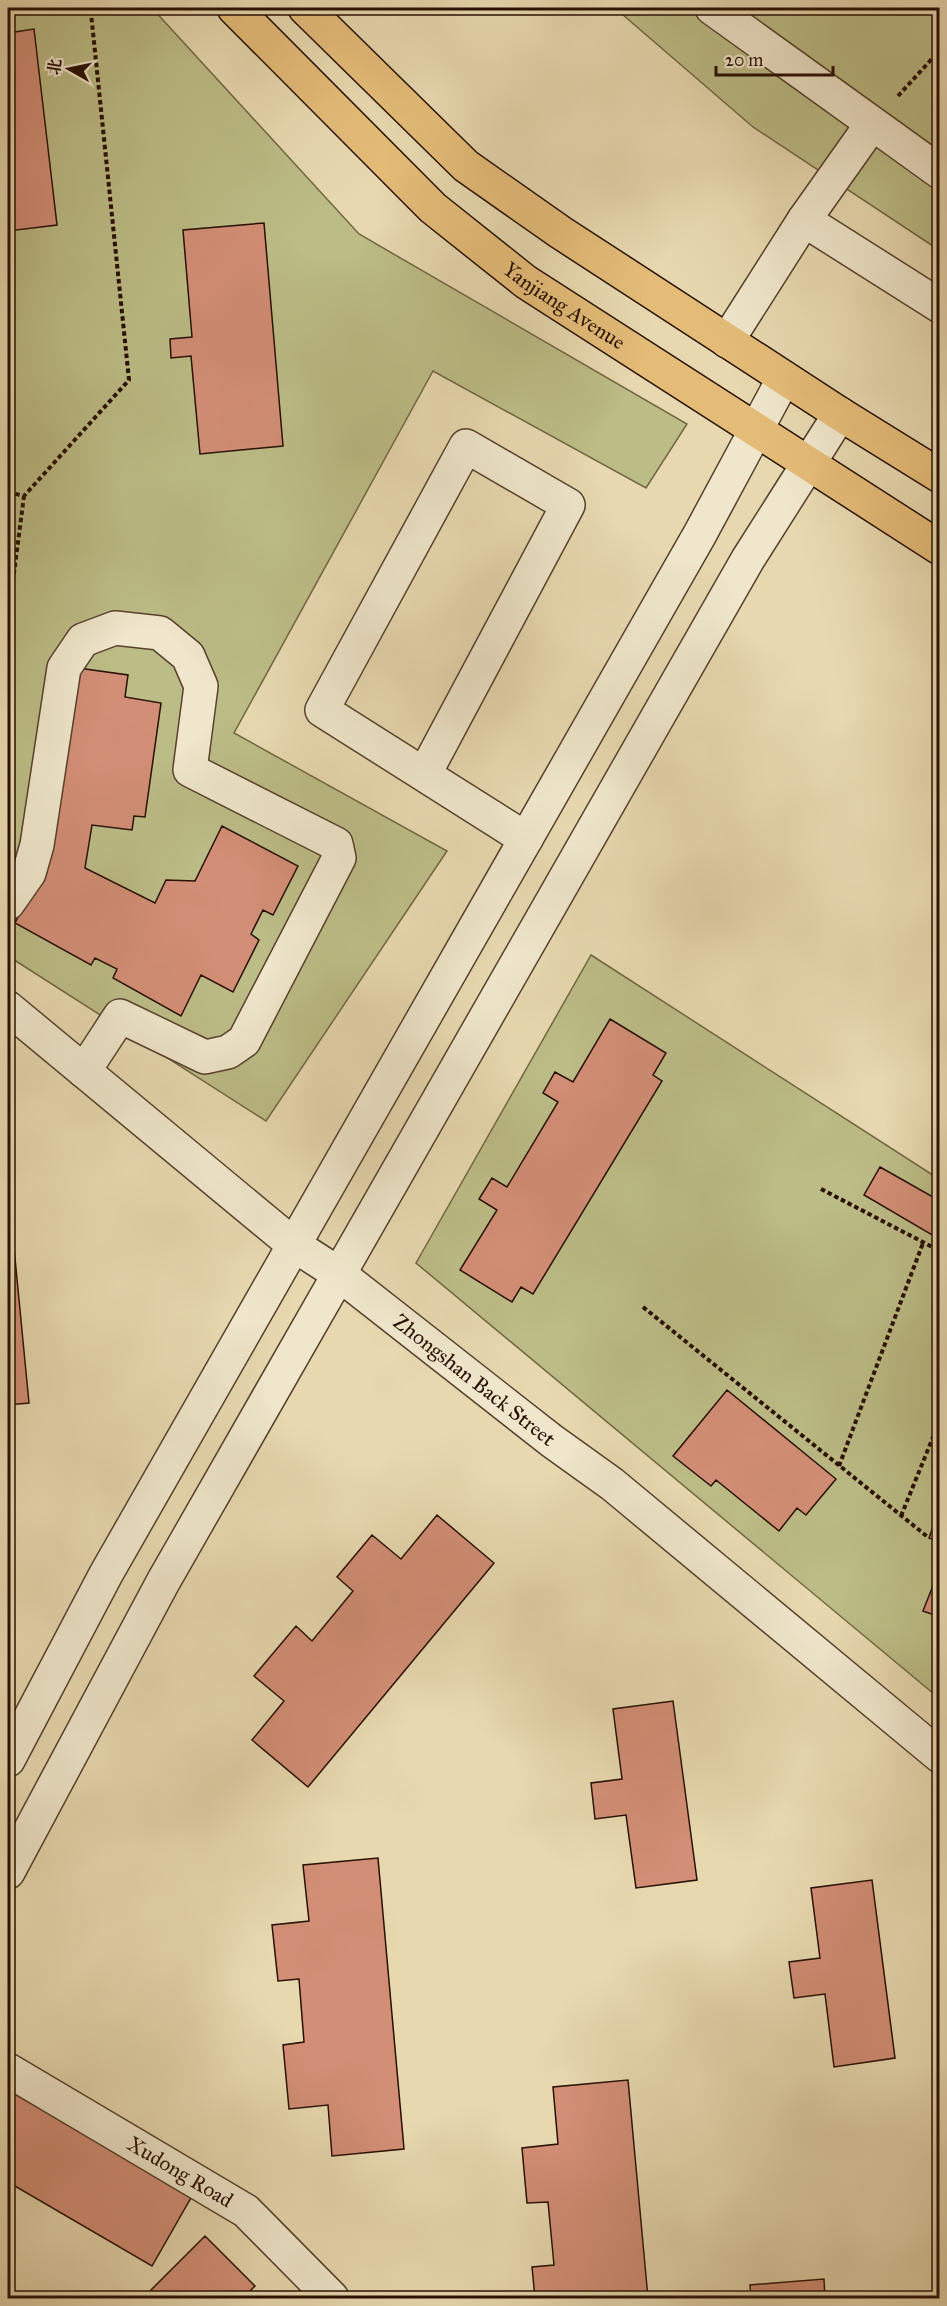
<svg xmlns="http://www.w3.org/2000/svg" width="947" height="2306" font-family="'IM FELL Great Primer','Noto Serif SC',serif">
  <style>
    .green { fill: #bcbc86; stroke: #726644; stroke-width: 1.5 }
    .building { fill: #d28e76; stroke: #270f02; stroke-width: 1.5 }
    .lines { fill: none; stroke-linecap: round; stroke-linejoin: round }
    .minor-casing { stroke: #57412d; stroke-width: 36 }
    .major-casing { stroke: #270f02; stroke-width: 36 }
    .path { stroke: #270f02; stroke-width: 4; stroke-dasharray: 4.5 3; stroke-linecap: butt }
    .minor { stroke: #efe6cb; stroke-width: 33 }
    .major { stroke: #e4bc78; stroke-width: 33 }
    .labels { text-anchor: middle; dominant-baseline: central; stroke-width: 4.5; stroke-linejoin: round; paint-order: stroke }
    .street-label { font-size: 21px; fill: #270f02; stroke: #efe6cb }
  </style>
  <rect width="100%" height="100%" fill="#e7d8af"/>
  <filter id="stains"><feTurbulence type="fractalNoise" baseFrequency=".00333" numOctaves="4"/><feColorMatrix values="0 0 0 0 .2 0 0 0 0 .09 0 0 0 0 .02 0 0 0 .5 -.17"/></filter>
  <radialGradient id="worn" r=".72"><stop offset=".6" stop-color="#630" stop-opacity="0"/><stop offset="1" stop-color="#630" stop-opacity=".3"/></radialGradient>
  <path class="green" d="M8,8H152L359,234L687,424L646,488L433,371L234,733L447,851L266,1121L8,956Z
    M615,8H939V250L753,127Z
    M591,955L939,1179V1693L934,1694L416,1263Z"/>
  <path class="building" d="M34,29L57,225L8,231V33Z
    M264,223L283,446L200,454L191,356L171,358L170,339L192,337L183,230Z
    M78,668L128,675L125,697L161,703L145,817L134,816L132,830L92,825L85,868L155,903L166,880L195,881L222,826L298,866L273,915L263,910L251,934L259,940L233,992L201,975L181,1016L113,978L117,969L95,958L91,965L15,923L46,862Z
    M610,1019L666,1053L653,1075L662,1081L533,1294L521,1287L512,1302L460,1270L497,1210L479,1199L492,1178L507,1187L558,1102L543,1093L555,1072L573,1082Z
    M880,1167L940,1201L939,1239L864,1195Z
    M8,1186L29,1403L8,1405Z
    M727,1390L836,1479L806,1515L797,1508L779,1531L716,1480L711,1486L673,1456Z
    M437,1515L494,1563L308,1787L252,1740L284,1701L254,1676L296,1626L312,1641L353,1591L337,1577L372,1535L401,1559Z
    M937,1515H940V1542L929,1538Z
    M940,1568V1617L923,1611Z
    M673,1701L697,1880L636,1888L626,1815L595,1819L591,1783L622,1779L613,1709Z
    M378,1858L404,2149L332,2156L328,2105L289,2109L283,2045L304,2042L299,1979L278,1981L272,1925L309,1921L303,1865Z
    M872,1880L895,2058L834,2067L825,1994L794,1998L789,1962L820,1958L811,1888Z
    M628,2080L648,2298H535L532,2267L554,2265L548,2202L527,2203L522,2148L558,2144L553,2087Z
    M8,2090L192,2196L152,2266L8,2182Z
    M205,2236L255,2286L243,2298H143Z
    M824,2279L825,2298H751L750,2285Z"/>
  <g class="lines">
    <defs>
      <g id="minor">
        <path d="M712,8L940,172"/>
        <path d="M804,220L872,124"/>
        <path d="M727,341L804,220L940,306"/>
        <path d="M425,773L568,505L466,446L322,710L526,839"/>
        <path d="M8,903L29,873L37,845L64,668L83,640L115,628L160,633L188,656L201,686L190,770L336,844L339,858L244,1041L228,1052L205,1057L120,1016L84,1071"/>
        <path id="s1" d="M8,1008L294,1245L339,1274L552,1441L612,1484L940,1756"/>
        <path d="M8,1760L106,1574L700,534L784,378"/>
        <path d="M8,1872L163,1582L748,559L840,414"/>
        <path id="s2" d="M8,2070L246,2211L332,2298"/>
      </g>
      <g id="major">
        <path id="s3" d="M234,8L433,208L526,282L940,548"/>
        <path d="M305,8L466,166L560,232L840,414L940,476"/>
      </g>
    </defs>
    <use href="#minor" class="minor-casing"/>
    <use href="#major" class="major-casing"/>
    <path class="path" d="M898,96L940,50
      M8,492L24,496L129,380L91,13L88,8
      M8,619L24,496
      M821,1189L940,1251
      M643,1307L929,1538
      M839,1466L923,1243
      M901,1516L940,1420"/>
    <use href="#minor" class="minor"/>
    <use href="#major" class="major"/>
  </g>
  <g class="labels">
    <g class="street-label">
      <text stroke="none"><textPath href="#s3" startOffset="446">Yanjiang Avenue</textPath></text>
      <text stroke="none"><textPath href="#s1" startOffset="597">Zhongshan Back Street</textPath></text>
      <text stroke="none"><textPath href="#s2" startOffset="200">Xudong Road</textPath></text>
    </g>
  </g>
  <rect width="947" height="2306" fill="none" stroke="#e7d8af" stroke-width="30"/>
  <rect x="9" y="9" width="929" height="2288" fill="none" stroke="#270f02" stroke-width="3"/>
  <rect x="15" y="15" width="917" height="2276" fill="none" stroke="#270f02" stroke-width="1.5"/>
  <g transform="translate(69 69) rotate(279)" stroke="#efe6cb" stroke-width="4.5" paint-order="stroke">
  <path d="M0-4.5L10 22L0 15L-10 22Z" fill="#270f02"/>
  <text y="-9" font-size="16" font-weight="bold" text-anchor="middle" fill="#270f02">北</text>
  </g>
  <path d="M716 66v9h117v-9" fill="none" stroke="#270f02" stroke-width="3"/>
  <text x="725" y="66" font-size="18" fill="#270f02" stroke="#efe6cb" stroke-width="4.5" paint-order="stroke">20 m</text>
  <rect width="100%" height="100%" filter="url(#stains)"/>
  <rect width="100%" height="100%" fill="url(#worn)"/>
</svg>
